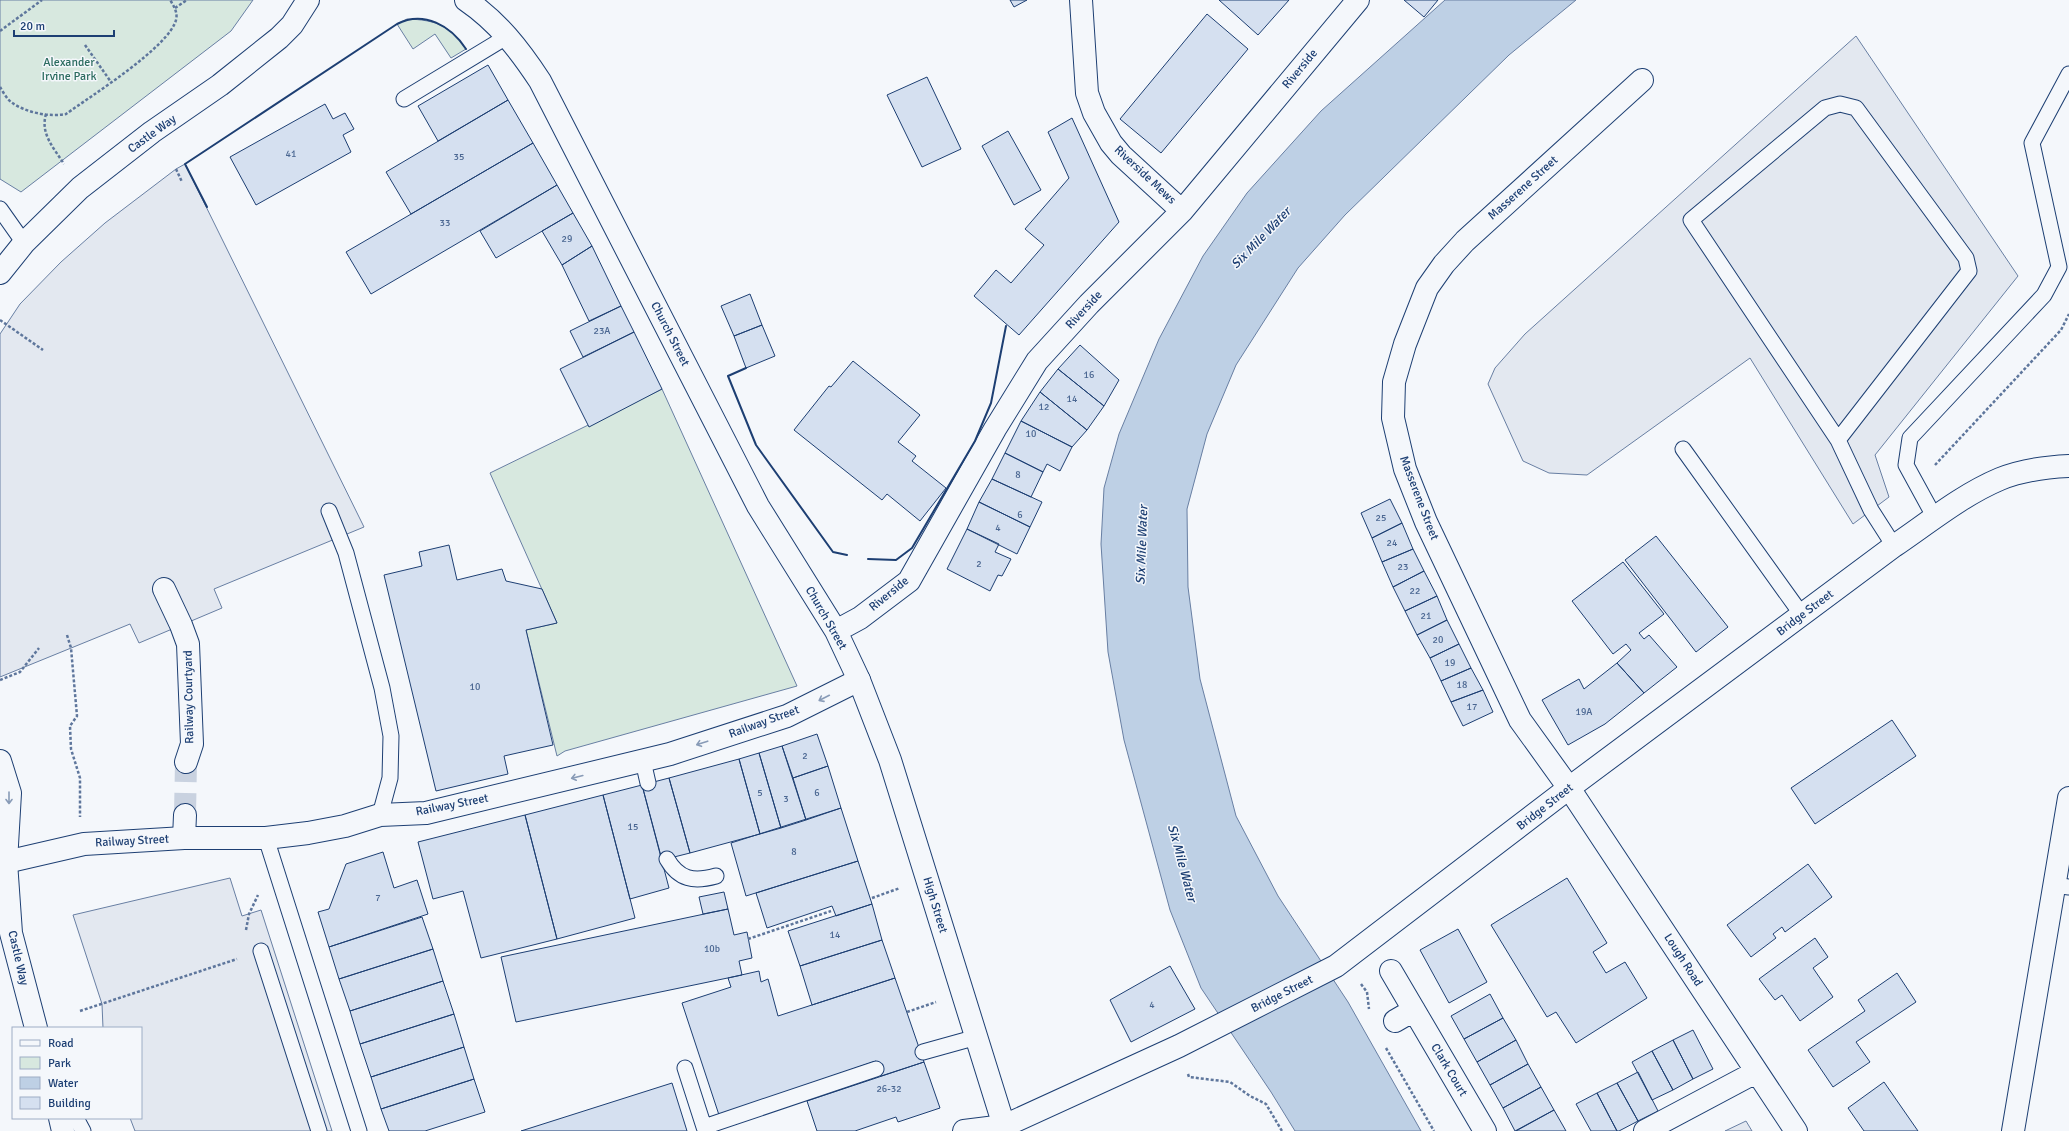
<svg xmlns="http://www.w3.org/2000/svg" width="2069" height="1131" font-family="Signika,sans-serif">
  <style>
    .green { fill: #d7e8df; stroke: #687fa3 }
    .parking { fill: #e3e8f0; stroke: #687fa3 }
    .water { fill: #bed0e5; stroke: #687fa3 }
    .building { fill: #d5e0f0; stroke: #1d3f73 }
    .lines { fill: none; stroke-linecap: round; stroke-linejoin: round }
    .street-tunnel { stroke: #c9d2e0; stroke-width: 22; stroke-dasharray: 22 11; stroke-linecap: butt }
    .lane-casing { stroke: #1d3f73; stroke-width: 17 }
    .street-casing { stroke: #1d3f73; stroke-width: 24 }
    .secondary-casing { stroke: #1d3f73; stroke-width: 24 }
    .primary-casing { stroke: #1d3f73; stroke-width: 24 }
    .highway-casing { stroke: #1d3f73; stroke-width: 24 }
    .path { stroke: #5e769c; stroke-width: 2.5; stroke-dasharray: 3 2; stroke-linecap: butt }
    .lane { stroke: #f4f7fb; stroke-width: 15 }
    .street { stroke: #f4f7fb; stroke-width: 22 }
    .secondary { stroke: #f4f7fb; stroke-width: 22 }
    .primary { stroke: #f4f7fb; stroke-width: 22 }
    .highway { stroke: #f4f7fb; stroke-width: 22 }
    .wall { stroke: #1d3f73; stroke-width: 2 }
    .oneway { stroke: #889bb7 }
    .labels { text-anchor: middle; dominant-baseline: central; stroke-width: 3; stroke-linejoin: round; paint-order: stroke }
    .number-label { font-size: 10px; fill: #4b6792 }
    .park-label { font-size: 12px; fill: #2c6c60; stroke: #f4f7fb }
    .street-label { font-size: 12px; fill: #1d3f73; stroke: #f4f7fb }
    .water-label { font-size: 13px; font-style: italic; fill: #1d3f73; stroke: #f4f7fb }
  </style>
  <rect width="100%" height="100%" fill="#f4f7fb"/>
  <path class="green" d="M0,0H253L231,31L21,192L0,179Z
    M407,19C436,20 449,25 466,49L451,58L435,34L413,49L397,24Z
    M662,389L797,686L565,751L557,756L526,630L557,623L490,473Z"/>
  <path class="parking" d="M1856,36L2018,276L1875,455L1889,497L1853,524L1750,358L1587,475L1549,473L1523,461L1488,384L1495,368L1525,334Z
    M185,164L364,527L214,589L222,608L139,643L130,624L0,677V334L20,304L61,262L105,223L176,169Z
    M230,878L242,916L261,910L332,1131H135L130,1118H141V1028H103L102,1004L73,915Z
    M1746,1121L1752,1131H1725Z"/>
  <path class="water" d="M1445,0H1576L1509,55L1345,215L1298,268L1236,365L1207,434L1187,509L1188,587L1200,679L1236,816L1278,896L1348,1002L1421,1131H1295L1271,1092L1201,988L1170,910L1124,740L1108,652L1101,544L1104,488L1119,434L1159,339L1203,256L1247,193L1321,111Z"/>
  <path class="building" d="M1010,0H1027L1014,7Z
    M1219,0H1289L1258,35Z
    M1404,0H1438L1424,17Z
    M1207,14L1248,49L1161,153L1120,119Z
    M488,65L508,100L438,141L418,106Z
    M927,77L961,149L922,167L887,95Z
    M508,100L533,143L411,214L386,172Z
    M325,104L333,119L345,113L354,129L343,135L351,152L256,205L230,157Z
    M1072,118L1119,222L1019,335L974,296L996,270L1011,283L1044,245L1025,229L1069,178L1048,132Z
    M1008,131L1041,190L1014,205L982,146Z
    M533,143L557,185L371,294L346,252Z
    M557,185L573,213L496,258L480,231Z
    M573,213L592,246L562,265L542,231Z
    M592,246L621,306L589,321L562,265Z
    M750,294L762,325L734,336L721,306Z
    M621,306L634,332L583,357L570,331Z
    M762,325L775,356L746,368L734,336Z
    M634,332L662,389L589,427L560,369Z
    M1080,345L1119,380L1104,406L1058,369Z
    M853,361L920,415L898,442L916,456L912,461L946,488L920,521L887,494L882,500L794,430L829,386L831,387Z
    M1058,369L1104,406L1087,430L1040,392Z
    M1040,392L1087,430L1072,447L1021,421Z
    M1021,421L1072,447L1060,471L1047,464L1043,472L1005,453Z
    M1005,453L1043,472L1031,497L992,479Z
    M992,479L1042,502L1030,527L979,502Z
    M1390,499L1402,523L1372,538L1361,513Z
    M979,502L1030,527L1017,554L967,529Z
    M1402,523L1413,549L1382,562L1372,538Z
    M967,529L999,544L995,552L1011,559L1002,576L998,575L990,591L947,569Z
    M1656,536L1728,627L1696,652L1625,560Z
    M449,545L457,580L502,569L506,581L542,589L557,623L526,630L553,745L504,756L508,774L436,791L384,575L422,566L419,552Z
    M1413,549L1424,571L1393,587L1382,562Z
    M1623,562L1664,614L1639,633L1644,639L1649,635L1677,667L1644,693L1617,663L1631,650L1626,644L1613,654L1572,601Z
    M1424,571L1437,596L1405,611L1393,587Z
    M1437,596L1447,620L1417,635L1405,611Z
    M1447,620L1459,644L1430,658L1417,635Z
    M1459,644L1471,668L1441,681L1430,658Z
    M1617,663L1644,693L1605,724L1568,745L1542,700L1579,679L1584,689Z
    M1471,668L1483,690L1451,702L1441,681Z
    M1483,690L1493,712L1463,726L1451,702Z
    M1892,720L1916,756L1815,824L1791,788Z
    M817,734L828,766L793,778L782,746Z
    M782,746L806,820L781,828L759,753Z
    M759,753L781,828L760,834L739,759Z
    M739,759L760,834L690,853L669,778Z
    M828,766L841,808L806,820L793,778Z
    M669,778L690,853L662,860L642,785Z
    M642,785L669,888L630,899L603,795Z
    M603,795L635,918L557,939L525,815Z
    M841,808L858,861L746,896L731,843Z
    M525,815L557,939L481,958L463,891L433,899L418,842Z
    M383,852L394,888L417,880L428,914L329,947L318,912L329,909L346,864Z
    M858,861L872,904L836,916L832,906L767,928L756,893Z
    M1808,864L1832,897L1785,932L1782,927L1773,934L1776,938L1751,957L1727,925Z
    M1567,878L1607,943L1593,952L1606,973L1625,962L1647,998L1576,1043L1556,1012L1547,1017L1491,925Z
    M724,892L728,909L703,914L699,897Z
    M872,904L882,940L800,966L788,931Z
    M728,909L734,935L747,932L752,958L739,961L742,975L516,1022L501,957Z
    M422,917L433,949L339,979L329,947Z
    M1458,929L1487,982L1449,1003L1420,950Z
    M1815,938L1828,957L1813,968L1833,997L1800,1021L1782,995L1775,1000L1759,979Z
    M882,940L895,978L812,1005L800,966Z
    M433,949L443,981L350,1011L339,979Z
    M1170,966L1195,1009L1131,1042L1110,1000Z
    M759,971L761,982L768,979L778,1016L895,978L924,1062L881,1076L876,1061L719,1115L682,1003L731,987L728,978Z
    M1897,973L1916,1002L1856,1042L1870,1062L1833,1087L1808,1050L1865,1011L1858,1000Z
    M443,981L454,1014L360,1044L350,1011Z
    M1490,994L1503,1018L1464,1039L1451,1016Z
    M454,1014L464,1047L371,1077L360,1044Z
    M1503,1018L1516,1040L1477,1062L1464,1039Z
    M1693,1030L1713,1069L1693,1079L1673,1040Z
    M1516,1040L1528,1064L1490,1085L1477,1062Z
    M1673,1040L1693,1079L1673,1090L1652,1051Z
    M464,1047L474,1079L381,1109L371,1077Z
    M1652,1051L1673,1090L1652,1100L1632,1062Z
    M924,1062L940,1108L898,1122L896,1117L855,1131H817L807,1101Z
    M1528,1064L1541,1087L1503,1108L1490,1085Z
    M1638,1072L1658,1111L1638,1121L1617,1083Z
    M474,1079L485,1112L425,1131H389L381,1109Z
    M1884,1082L1918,1131H1864L1848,1108Z
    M672,1083L687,1131H521Z
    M1617,1083L1638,1121L1619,1131H1617L1597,1093Z
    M1541,1087L1554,1110L1515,1131L1503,1108Z
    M1597,1093L1617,1131H1591L1576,1104Z
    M1554,1110L1566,1131H1516Z"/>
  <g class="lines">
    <path class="street-tunnel" d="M185,815L186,762"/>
    <defs>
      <path id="lane" d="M404,99L508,36
        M0,209L24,243
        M1838,440L1969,271L1966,258L1856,108L1840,104L1825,108L1691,220L1838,440L1871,510L1894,546
        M1683,449L1802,615
        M329,511L346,553L382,688L391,736L390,778L380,815
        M1935,518L1906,465L1910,438L2044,295L2059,267L2032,143L2069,74
        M643,761L648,783
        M266,838L359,1131
        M667,859C679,880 694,882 716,876
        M2054,885L2069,887
        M261,951L319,1131
        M923,1052L977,1037
        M685,1068L704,1127L876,1069
        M76,1118L83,1131"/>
      <path id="street" d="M466,0C498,22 519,49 540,81L758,506L836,631L859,680
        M1081,0L1087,93L1094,113L1111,143L1121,155L1182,211
        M1642,80L1465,241L1444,264L1427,288L1405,344L1394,382L1393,418L1405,469L1426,522L1520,720L1569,788L1796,1131
        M164,589L181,625L188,644L192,744L186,762
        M836,631L860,618L909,581L995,429L1037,361L1089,304L1182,211L1358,0
        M184,838L185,815
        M1391,971L1485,1131
        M1395,1021L1414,1010
        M964,1131L1004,1126L1006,1131
        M1645,1131L1756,1072"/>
      <path id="secondary" d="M6,862L84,844L184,838H266L308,833L345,826L380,815L426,813L670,754L787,716L859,680L890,760L1004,1126L1179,1046L1336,966L1569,788L1894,546C1928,523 1962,495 2000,479C2020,471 2047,467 2069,466"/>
      <path id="primary" d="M0,273L24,243L80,188L152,132L220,85L279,38L292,25L308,0
        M0,761L10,793L6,862L11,933L36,1028
        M60,1118L63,1131"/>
      <path id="highway" d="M2013,1131L2069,798"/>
    </defs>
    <use href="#lane" class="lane-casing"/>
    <use href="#street" class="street-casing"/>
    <use href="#secondary" class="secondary-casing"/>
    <use href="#primary" class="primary-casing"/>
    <use href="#highway" class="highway-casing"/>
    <path class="path" d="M175,8L187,0
      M0,31L42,0
      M85,45L111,82
      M0,87C3,92 7,99 11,102C26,113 49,117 66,114C91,96 169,47 176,20C178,13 174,6 170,0
      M46,114C40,134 54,148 64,164
      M176,169L182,182
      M0,320L43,350
      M1935,465L2061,330L2069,314
      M67,635L71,648L77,716L70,726L71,749L80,778V817
      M0,680L20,672L39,648
      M872,898L900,888
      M246,930L249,914L258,895
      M748,939L831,911
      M1361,984L1367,992L1369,1009
      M80,1011L237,959
      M907,1012L936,1002
      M1386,1048L1434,1131
      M1188,1074L1189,1077L1230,1082L1250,1096L1266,1104L1282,1131"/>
    <use href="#lane" class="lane"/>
    <use href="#street" class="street"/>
    <use href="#secondary" class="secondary"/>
    <use href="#primary" class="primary"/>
    <use href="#highway" class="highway"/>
    <path class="wall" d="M207,207L185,164L397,24C424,10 451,26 466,49
      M746,368L728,376L756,445L833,552L847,555
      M868,559L896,560L912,548L975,441L991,403L1006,326"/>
  </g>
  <defs><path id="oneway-shaft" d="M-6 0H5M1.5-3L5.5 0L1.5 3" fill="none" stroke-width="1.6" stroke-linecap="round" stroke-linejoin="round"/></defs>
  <g class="oneway">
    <use href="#oneway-shaft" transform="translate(824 698) rotate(153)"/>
    <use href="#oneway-shaft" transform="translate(702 743) rotate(162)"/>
    <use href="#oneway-shaft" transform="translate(577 777) rotate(166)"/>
    <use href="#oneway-shaft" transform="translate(9 798) rotate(90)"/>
  </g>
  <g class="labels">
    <g class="number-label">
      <text x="291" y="154">41</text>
      <text x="459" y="157">35</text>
      <text x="445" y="223">33</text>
      <text x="567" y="239">29</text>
      <text x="602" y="331">23A</text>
      <text x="1089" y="375">16</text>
      <text x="1072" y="399">14</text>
      <text x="1044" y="407">12</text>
      <text x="1031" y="434">10</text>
      <text x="1018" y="475">8</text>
      <text x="1020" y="515">6</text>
      <text x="1381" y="518">25</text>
      <text x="998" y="528">4</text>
      <text x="1392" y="543">24</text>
      <text x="979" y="564">2</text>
      <text x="1403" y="567">23</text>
      <text x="1415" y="591">22</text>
      <text x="1426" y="616">21</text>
      <text x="1438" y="640">20</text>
      <text x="1450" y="663">19</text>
      <text x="1462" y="685">18</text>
      <text x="475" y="687">10</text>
      <text x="1472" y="707">17</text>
      <text x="1584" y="712">19A</text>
      <text x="805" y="756">2</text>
      <text x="760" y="793">5</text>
      <text x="817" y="793">6</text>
      <text x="786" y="799">3</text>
      <text x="633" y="827">15</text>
      <text x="794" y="852">8</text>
      <text x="378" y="898">7</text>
      <text x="835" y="935">14</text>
      <text x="712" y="949">10b</text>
      <text x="1152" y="1005">4</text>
      <text x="889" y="1089">26-32</text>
    </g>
    <g class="park-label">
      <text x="69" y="62">Alexander<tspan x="69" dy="14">Irvine Park</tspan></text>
    </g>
    <g class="street-label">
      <text transform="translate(1300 69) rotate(-50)">Riverside</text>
      <text transform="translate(152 134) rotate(-36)">Castle Way</text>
      <text transform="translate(1145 175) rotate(43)">Riverside Mews</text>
      <text transform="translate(1523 188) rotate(-42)">Masserene Street</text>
      <text transform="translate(1084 310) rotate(-47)">Riverside</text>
      <text transform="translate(670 334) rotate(63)">Church Street</text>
      <text transform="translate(1419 498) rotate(69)">Masserene Street</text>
      <text transform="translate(889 594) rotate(-39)">Riverside</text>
      <text transform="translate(1805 613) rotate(-37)">Bridge Street</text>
      <text transform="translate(826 618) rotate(60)">Church Street</text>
      <text transform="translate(189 697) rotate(-91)">Railway Courtyard</text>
      <text transform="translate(764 722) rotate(-20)">Railway Street</text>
      <text transform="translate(452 805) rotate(-11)">Railway Street</text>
      <text transform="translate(1545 807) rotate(-38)">Bridge Street</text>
      <text transform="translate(132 841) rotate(-3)">Railway Street</text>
      <text transform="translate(935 905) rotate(73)">High Street</text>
      <text transform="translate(18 958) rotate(77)">Castle Way</text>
      <text transform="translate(1683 960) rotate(57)">Lough Road</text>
      <text transform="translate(1282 994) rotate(-27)">Bridge Street</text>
      <text transform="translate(1449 1070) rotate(59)">Clark Court</text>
    </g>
    <g class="water-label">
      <text transform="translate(1261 238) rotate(-46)">Six Mile Water</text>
      <text transform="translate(1142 545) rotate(-88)">Six Mile Water</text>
      <text transform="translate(1182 863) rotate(75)">Six Mile Water</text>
    </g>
  </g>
  <rect x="12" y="1027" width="130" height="92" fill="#f4f7fb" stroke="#9eadc5"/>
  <rect x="20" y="1040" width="20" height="6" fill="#f4f7fb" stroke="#9eadc5"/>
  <text x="48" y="1047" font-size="12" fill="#1d3f73">Road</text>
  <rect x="20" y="1057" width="20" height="12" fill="#d7e8df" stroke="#9eadc5"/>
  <text x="48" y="1067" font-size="12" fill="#1d3f73">Park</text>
  <rect x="20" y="1077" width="20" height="12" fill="#bed0e5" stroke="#9eadc5"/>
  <text x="48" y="1087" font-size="12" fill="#1d3f73">Water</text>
  <rect x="20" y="1097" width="20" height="12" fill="#d5e0f0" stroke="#9eadc5"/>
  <text x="48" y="1107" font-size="12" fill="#1d3f73">Building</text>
  <path d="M14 30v6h100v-6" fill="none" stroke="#1d3f73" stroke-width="2"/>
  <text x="20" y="30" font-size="12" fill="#1d3f73" stroke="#f4f7fb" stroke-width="3" paint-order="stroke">20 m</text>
</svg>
